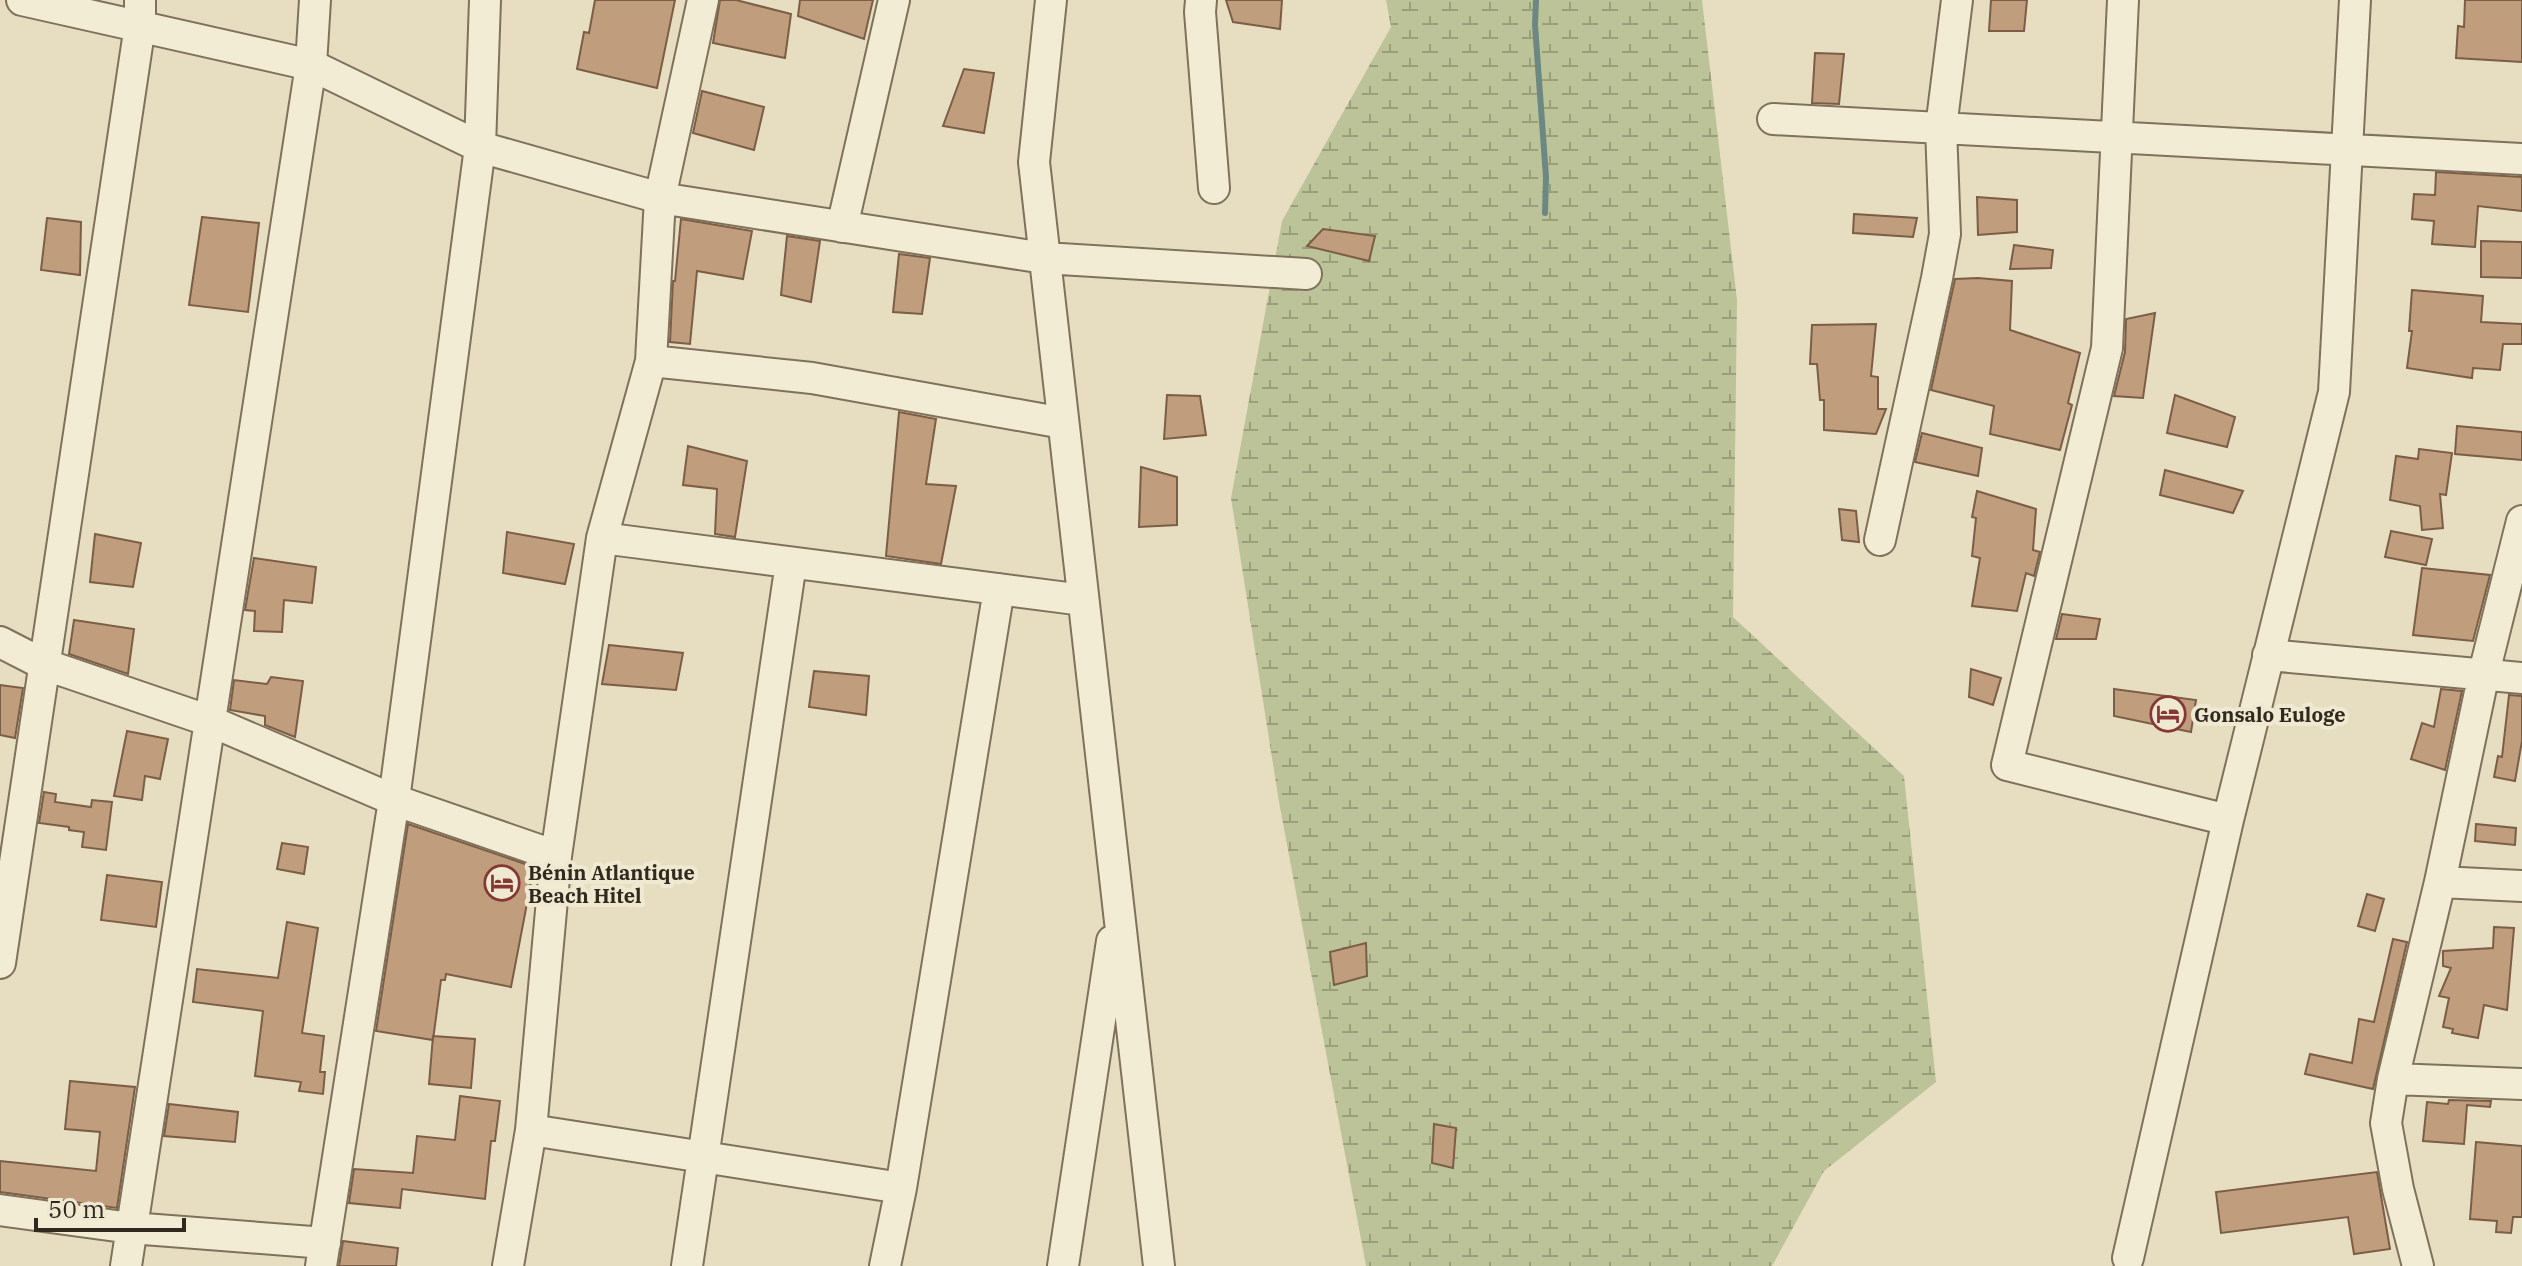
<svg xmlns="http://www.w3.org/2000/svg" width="2522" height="1266" font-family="'IBM Plex Serif',serif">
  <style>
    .wetland { fill: url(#wetland-marsh) }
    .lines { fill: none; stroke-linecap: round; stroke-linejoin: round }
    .stream { stroke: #6d8782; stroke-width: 6 }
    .building { fill: #c09d7d; stroke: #7b5e45; stroke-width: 2 }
    .minor-casing { stroke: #7f715c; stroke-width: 34 }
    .minor { stroke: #f3ecd4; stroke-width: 30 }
    .labels { text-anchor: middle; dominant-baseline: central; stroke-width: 8; stroke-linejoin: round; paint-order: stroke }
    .poi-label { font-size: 20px; font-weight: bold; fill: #31281e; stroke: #f0e9d1; text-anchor: start }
  </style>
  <defs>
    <pattern id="wetland-marsh" width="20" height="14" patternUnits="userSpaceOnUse" patternTransform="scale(2)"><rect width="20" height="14" fill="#bcc398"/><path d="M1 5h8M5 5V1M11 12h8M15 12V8" fill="none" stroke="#999e7b"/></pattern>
  </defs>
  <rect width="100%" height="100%" fill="#e7dec2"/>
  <path class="wetland" d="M1386,0H1702L1737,300L1733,617L1904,776L1936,1082L1824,1171L1772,1266H1366L1279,802L1231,498L1282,221L1391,27Z"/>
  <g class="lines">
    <path class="stream" d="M1536,0L1535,25L1546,177L1545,213"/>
  </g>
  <path class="building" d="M595,0H675L657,88L577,69L584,32L589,33Z
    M720,0H736L791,14L785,58L713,43Z
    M800,0H873L864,39L798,16Z
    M1226,0H1282L1280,29L1233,22Z
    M1991,0H2027L2024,31H1989Z
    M2465,0H2522V62L2456,58L2458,26L2464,27Z
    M1815,53L1844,54L1839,104L1812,103Z
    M964,69L994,73L984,133L943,126Z
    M702,91L764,107L754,150L693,133Z
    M2436,172L2522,177V211L2478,206L2475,247L2432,244L2434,221L2412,219L2414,194L2435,195Z
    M1977,197L2017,200V232L1978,235Z
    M1854,214L1917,218L1913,237L1853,233Z
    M202,217L259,223L248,312L189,305Z
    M47,218L81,222L80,275L41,270Z
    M681,219L752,231L743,279L697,271L690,344L670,342L673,281H675Z
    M1323,229L1375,236L1369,261L1307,246Z
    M787,236L820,241L811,302L781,295Z
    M2481,241L2522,242V278L2481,277Z
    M2014,245L2053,250L2051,268L2010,269Z
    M899,254L930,258L922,314L893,312Z
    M1978,278L2012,281L2010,330L2080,353L2068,403L2072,405L2060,450L1990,434L1994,406L1931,390L1955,279Z
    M2412,290L2483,296L2481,322L2522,324V344H2503L2500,370L2473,368L2472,378L2407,368L2412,331H2409Z
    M2155,313L2143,398L2114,396L2125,352L2126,319Z
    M1876,324L1871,376L1878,377V409H1886L1876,434L1824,430V400H1820L1817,364H1810L1812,325Z
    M1167,395L1200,396L1206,435L1164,439Z
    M2175,395L2235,417L2227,447L2167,433Z
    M899,412L936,419L926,484L956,486L941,564L886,556Z
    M2457,426L2522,432V460L2455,454Z
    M1922,433L1982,448L1978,476L1915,462Z
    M688,446L747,461L735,537L715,534L717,489L683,485Z
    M2419,449L2452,453L2446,495L2440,494L2443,528L2422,530L2420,506L2390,500L2396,456L2418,459Z
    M1141,467L1177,477V525L1139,527Z
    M2165,470L2243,491L2233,513L2160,495Z
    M1977,491L2036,509L2033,550L2040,552L2034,576L2026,573L2017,611L1972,606L1980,558L1972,556L1976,518L1972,517Z
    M1839,509L1856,511L1859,542L1842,540Z
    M2391,531L2432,539L2426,565L2385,557Z
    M507,532L574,544L565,584L503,573Z
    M95,534L141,543L133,587L90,582Z
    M254,558L316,567L312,603L284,600L282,632L254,631L255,611L245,610Z
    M2422,568L2490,575L2473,641L2413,635Z
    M2062,614L2100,619L2096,639H2056Z
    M74,620L134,629L128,674L69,654Z
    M609,645L683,653L676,690L602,684Z
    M1971,669L2001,678L1993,705L1969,697Z
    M814,671L869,676L866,715L809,707Z
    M271,677L303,681L295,737L265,725V716L230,710L234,680L267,684Z
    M0,685L23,688L15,738L0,735Z
    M2114,689L2196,700L2191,732L2114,716Z
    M2441,689L2462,691L2445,770L2411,759L2422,723L2434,727Z
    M2509,695L2522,696V741L2515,781L2494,777L2498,756L2502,757Z
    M127,731L168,739L160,779L145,776L142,800L114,796Z
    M44,792L56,794L55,802L91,807L92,800L112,802L106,850L82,847L84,832L69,830V827L39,823Z
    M408,824L534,867L511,987L446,974L445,980H441L433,1040L376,1031Z
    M2476,824L2516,828L2515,845L2475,841Z
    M282,843L308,847L304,874L277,869Z
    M107,875L162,882L156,927L101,920Z
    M2367,894L2384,899L2375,931L2358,926Z
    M287,922L318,928L302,1033L324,1036L320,1072H325L323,1094L299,1091L301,1082L255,1076L263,1011L193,1002L197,969L278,978Z
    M2494,927L2514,928L2507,1010L2484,1005L2478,1038L2452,1033L2453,1029L2443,1027L2449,998L2439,996L2451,968L2443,966V951L2493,948Z
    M2393,939L2407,942L2373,1089L2305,1074L2310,1054L2352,1063L2359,1019L2374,1022Z
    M1366,943L1367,976L1334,985L1330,952Z
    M433,1036L475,1039L471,1088L429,1084Z
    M70,1081L135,1087L117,1208L0,1192V1161L96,1171L100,1132L65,1129Z
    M460,1096L500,1101L495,1141H491L485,1199L402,1189L400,1208L349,1203L354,1169L413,1173L417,1136L455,1140Z
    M2449,1100L2491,1101L2490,1107L2467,1105L2464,1144L2423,1141L2427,1102L2448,1104Z
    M169,1104L238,1112L235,1142L164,1136Z
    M1434,1124L1456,1128L1453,1168L1432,1163Z
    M2476,1142L2522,1146V1217H2513L2511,1233L2496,1232L2497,1221L2470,1219Z
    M2377,1172L2390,1249L2354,1254L2348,1217L2221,1233L2216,1192Z
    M343,1241L398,1248L396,1266H339Z"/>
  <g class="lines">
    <defs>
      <path id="minor" d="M22,0L311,65L480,147L660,198L1044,258L1306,274
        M1051,0L1034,162L1159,1266
        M1201,0L1200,12L1214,188
        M2123,0L2107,348L2007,765L2228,820
        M1773,119L2522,159
        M842,227L894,0
        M651,361L812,378L1063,423
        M602,538L1083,600
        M1880,540L1937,278L1945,234L1941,128L1957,0
        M0,642L43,664L210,721L394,800L556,856
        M2268,655L2522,678
        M2440,882L2522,886
        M0,963L140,25V0
        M2393,1079L2522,1084
        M531,1130L901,1188
        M0,1210L131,1228L325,1243
        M2128,1258L2228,820L2334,392L2355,0
        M126,1266L311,65L315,0
        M321,1266L394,800L480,147L485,0
        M508,1266L531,1130L556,856L602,538L651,361L660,198L703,0
        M687,1266L791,563
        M885,1266L901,1188L999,589
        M1063,1266L1112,941
        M2418,1266L2398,1189L2386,1123L2393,1079L2440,882L2484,673L2522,521"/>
    </defs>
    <use href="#minor" class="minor-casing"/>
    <use href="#minor" class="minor"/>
  </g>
  <defs>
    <symbol id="hotel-ring" viewBox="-11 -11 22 22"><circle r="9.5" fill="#f0e9d1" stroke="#863834" stroke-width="1.5"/><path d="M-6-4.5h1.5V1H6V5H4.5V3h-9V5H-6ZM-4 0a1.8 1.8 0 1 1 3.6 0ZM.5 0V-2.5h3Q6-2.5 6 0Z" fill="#863834"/></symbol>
  </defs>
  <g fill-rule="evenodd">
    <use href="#hotel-ring" x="2148" y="694" width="40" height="40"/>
    <use href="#hotel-ring" x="482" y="863" width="40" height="40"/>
  </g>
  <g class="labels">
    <g class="poi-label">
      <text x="2194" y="714">Gonsalo Euloge</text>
      <text x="528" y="872">Bénin Atlantique<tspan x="528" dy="23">Beach Hitel</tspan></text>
    </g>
  </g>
  <path d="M36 1218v12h148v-12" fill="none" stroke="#31281e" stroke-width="4"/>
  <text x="48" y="1218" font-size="24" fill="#31281e" stroke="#f0e9d1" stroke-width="6" paint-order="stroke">50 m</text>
</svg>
